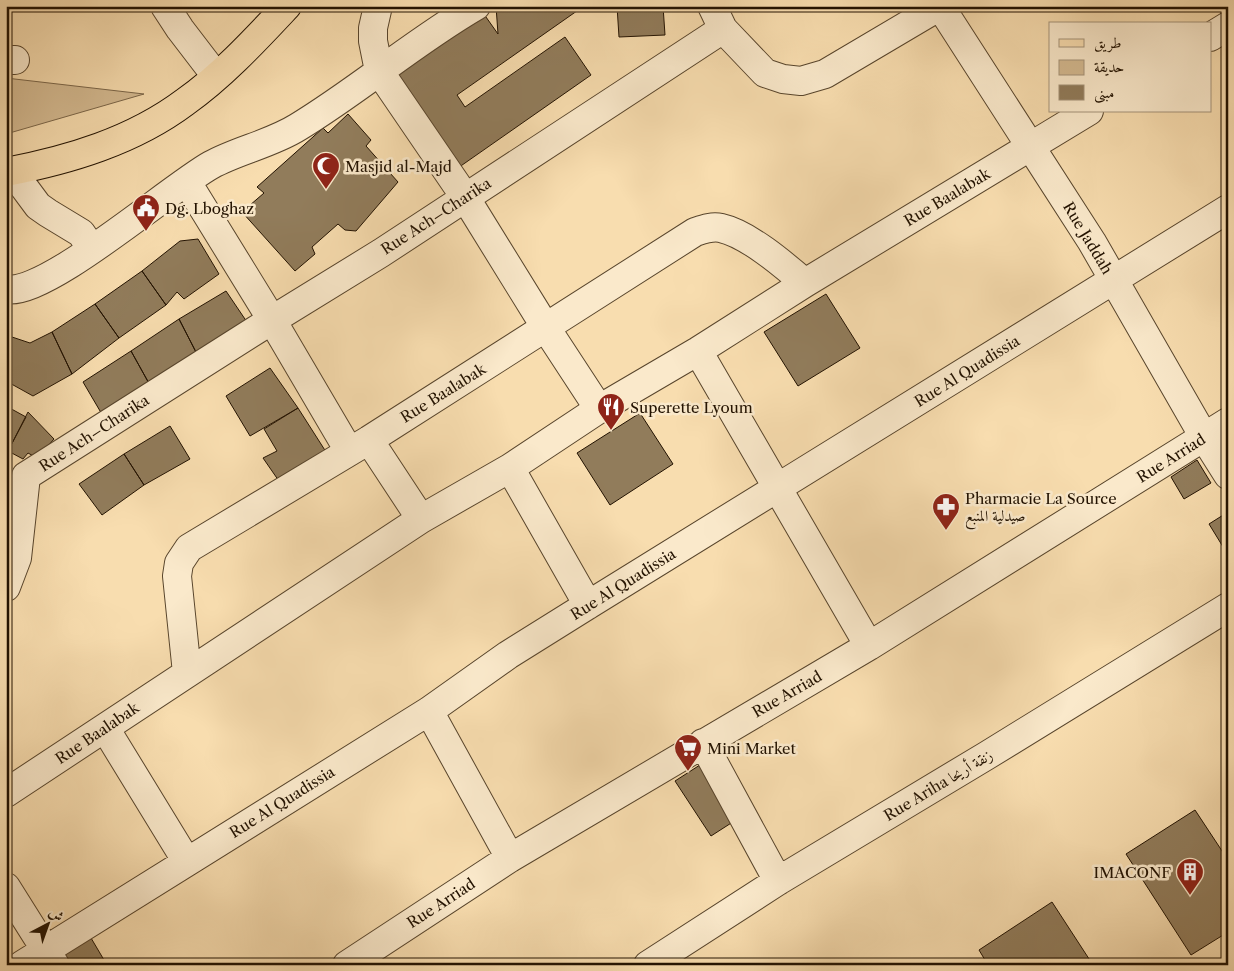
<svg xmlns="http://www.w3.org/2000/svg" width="1234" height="971" font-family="'Libre Caslon Text',Amiri,serif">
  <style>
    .green { fill: #d4ba91; stroke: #7b6649 }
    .building { fill: #917c5b; stroke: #221201 }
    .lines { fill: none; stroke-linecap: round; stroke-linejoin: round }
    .minor-casing { stroke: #58452c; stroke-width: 30 }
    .major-casing { stroke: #221201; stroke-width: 30 }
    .minor { stroke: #fae9cb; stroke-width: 28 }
    .major { stroke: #f8ddaf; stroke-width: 28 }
    .labels { text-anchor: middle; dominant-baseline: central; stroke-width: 5; stroke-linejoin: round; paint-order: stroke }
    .poi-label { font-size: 15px; fill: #221201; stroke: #fae9cb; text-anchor: start }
    .street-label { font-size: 15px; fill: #221201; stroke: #fae9cb }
  </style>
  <rect width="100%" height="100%" fill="#f8ddaf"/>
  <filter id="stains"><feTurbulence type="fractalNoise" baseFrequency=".004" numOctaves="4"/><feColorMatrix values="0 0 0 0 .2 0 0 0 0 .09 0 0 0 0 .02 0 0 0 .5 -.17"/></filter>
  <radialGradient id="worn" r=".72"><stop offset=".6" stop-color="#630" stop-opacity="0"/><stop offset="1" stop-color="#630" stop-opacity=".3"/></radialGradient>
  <path class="green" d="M6,78L144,94L6,134Z"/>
  <path class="building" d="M496,6H584L457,95L465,107L565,37L591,75L455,170L389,75L481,10L498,34Z
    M617,6H663L665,35L619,37Z
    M348,114L371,140L366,146L398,182L356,231L345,230L338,224L312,247L315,254L295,271L242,212L264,193L257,187L323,128L328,133Z
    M198,239L219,274L184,299L177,292L166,305L142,271L180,241Z
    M142,271L166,305L119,338L95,304Z
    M226,291L249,325L198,356L179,319Z
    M826,294L860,348L798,386L764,332Z
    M95,304L119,338L72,374L52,332Z
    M179,319L198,356L151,387L131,351Z
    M52,332L72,374L33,396L6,381V348L12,337L30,343Z
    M6,334L12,337L6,348Z
    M131,351L151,387L103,416L83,382Z
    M270,368L298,408L250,436L226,396Z
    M6,406L26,417L8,451H6Z
    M298,408L328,455L281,484L263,458L277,451L264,429Z
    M28,412L54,439L37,458L28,453L23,459L8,451Z
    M640,413L673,464L610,505L577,453Z
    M170,426L190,459L144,485L124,454Z
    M124,454L144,485L102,515L79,484Z
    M1197,460L1211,483L1184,499L1171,477Z
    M1228,512V555L1209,524Z
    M703,763L739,818L711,836L675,781Z
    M1195,810L1228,860V932L1191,955L1126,854Z
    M1052,902L1093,965H988L979,950Z
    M91,938L107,965H66L61,956Z"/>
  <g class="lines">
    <defs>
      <path id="minor" d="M165,6L180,29L216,76
        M378,6L373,28V41L379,71L465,197L546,328L599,409
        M712,6L723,29L765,73L783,79L801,81L825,74L940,6
        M940,6L1092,242L1204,437L1228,475
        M1210,37L1228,26
        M6,60H15
        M12,171L38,206L48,213L81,233L92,249
        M187,182L272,320L349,451
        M6,289C44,298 171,187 211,165C238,150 271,144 298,127C359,90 414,42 476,6
        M698,351L869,646
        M369,440L421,519
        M510,468L588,605
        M26,476L256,330L381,253L723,29
        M6,587L17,558L26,476
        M187,673L177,576L179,563L189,548L369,440L695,232C704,229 712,226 721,228C748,234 784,265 805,283
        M429,711L510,858
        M105,728L187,862
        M703,743L778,881
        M6,793L421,519L510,468L599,409L698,351L805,283L1089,111
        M6,887L55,965
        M22,965L429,711L508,655L588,605L1228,209
        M347,965L510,858L869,646L1228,422
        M648,965L778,881L986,756L1228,607"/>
      <path id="major" d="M6,172C69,160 133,141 185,102C222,76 256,39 287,6"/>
    </defs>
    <use href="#minor" class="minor-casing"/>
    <use href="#major" class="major-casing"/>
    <use href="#minor" class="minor"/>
    <use href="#major" class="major"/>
  </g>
  <defs>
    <symbol id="mosque-pin" viewBox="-11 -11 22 30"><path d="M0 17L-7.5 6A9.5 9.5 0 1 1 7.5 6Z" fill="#8f2418" stroke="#fae9cb"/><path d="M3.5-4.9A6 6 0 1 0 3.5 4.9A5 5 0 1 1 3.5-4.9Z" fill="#fff"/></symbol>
    <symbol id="civic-pin" viewBox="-11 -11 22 30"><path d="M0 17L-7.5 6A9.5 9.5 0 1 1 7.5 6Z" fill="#8f2418" stroke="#fae9cb"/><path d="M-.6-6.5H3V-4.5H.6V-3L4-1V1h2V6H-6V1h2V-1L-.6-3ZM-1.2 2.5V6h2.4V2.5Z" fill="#fff"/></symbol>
    <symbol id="restaurant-pin" viewBox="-11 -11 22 30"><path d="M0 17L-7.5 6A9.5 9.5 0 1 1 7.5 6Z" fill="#8f2418" stroke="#fae9cb"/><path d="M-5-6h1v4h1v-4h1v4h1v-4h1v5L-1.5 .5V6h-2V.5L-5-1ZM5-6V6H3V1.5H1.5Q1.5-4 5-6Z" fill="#fff"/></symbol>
    <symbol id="pharmacy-pin" viewBox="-11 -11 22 30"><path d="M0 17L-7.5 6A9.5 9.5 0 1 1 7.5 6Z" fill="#8f2418" stroke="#fae9cb"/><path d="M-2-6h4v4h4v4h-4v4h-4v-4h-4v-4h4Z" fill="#fff"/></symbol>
    <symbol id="supermarket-pin" viewBox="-11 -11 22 30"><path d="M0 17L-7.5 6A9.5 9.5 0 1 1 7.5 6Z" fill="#8f2418" stroke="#fae9cb"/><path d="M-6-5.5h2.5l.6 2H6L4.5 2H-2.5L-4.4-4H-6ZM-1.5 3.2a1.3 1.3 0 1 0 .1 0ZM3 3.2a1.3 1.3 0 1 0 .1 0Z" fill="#fff"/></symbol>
    <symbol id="building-pin" viewBox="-11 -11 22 30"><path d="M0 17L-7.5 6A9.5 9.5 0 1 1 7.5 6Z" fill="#8f2418" stroke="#fae9cb"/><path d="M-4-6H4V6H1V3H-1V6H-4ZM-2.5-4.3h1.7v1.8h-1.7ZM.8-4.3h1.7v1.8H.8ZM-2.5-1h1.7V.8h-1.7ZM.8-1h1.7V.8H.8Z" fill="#fff"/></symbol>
  </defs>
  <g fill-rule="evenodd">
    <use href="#mosque-pin" x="310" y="150" width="32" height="43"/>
    <use href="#civic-pin" x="130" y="192" width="32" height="43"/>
    <use href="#restaurant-pin" x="595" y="391" width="32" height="43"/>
    <use href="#pharmacy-pin" x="930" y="491" width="32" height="43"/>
    <use href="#supermarket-pin" x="672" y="732" width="32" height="43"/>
    <use href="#building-pin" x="1174" y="856" width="32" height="43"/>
  </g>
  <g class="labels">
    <g class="poi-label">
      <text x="345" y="166">Masjid al-Majd</text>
      <text x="165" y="208">Dg. Lboghaz</text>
      <text x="630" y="407">Superette Lyoum</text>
      <text x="965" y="498">Pharmacie La Source<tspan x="965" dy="17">صيدلية المنبع</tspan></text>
      <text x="707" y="748">Mini Market</text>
      <text x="1171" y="872" text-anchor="end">IMACONF</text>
    </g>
    <g class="street-label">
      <text transform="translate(947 197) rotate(-31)">Rue Baalabak</text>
      <text transform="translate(436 216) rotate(-33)">Rue Ach–Charika</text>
      <text transform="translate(1088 238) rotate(59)">Rue Jaddah</text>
      <text transform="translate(967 371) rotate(-32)">Rue Al Quadissia</text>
      <text transform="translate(443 393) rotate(-32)">Rue Baalabak</text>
      <text transform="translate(94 433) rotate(-33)">Rue Ach–Charika</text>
      <text transform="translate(1171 458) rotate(-32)">Rue Arriad</text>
      <text transform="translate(623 584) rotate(-32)">Rue Al Quadissia</text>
      <text transform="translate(787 694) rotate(-30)">Rue Arriad</text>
      <text transform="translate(97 733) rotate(-34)">Rue Baalabak</text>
      <text transform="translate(938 785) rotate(-31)">Rue Ariha زنقة أريحا</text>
      <text transform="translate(282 802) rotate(-32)">Rue Al Quadissia</text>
      <text transform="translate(441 903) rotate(-33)">Rue Arriad</text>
    </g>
  </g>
  <rect width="1234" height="971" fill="none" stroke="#f8ddaf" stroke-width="25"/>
  <rect x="8" y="8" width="1219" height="956" fill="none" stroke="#221201" stroke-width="2.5"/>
  <rect x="12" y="12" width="1209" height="946" fill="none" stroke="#221201"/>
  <rect x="1049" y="22" width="162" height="90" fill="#fae9cb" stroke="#a4937a"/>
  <rect x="1059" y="39" width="25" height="8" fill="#f8ddaf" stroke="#a4937a"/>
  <text x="1094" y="48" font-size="15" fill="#221201">طريق</text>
  <rect x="1059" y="60" width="25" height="15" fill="#d4ba91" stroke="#a4937a"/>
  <text x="1094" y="72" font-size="15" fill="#221201">حديقة</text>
  <rect x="1059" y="85" width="25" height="15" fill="#917c5b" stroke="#a4937a"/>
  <text x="1094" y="98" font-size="15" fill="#221201">مبنى</text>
  <g transform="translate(48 924) rotate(41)" stroke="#fae9cb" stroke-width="4" paint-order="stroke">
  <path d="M0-4L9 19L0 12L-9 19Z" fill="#221201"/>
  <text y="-8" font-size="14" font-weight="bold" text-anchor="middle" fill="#221201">ش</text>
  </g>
  <rect width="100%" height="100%" filter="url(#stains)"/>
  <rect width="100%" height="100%" fill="url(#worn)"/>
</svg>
